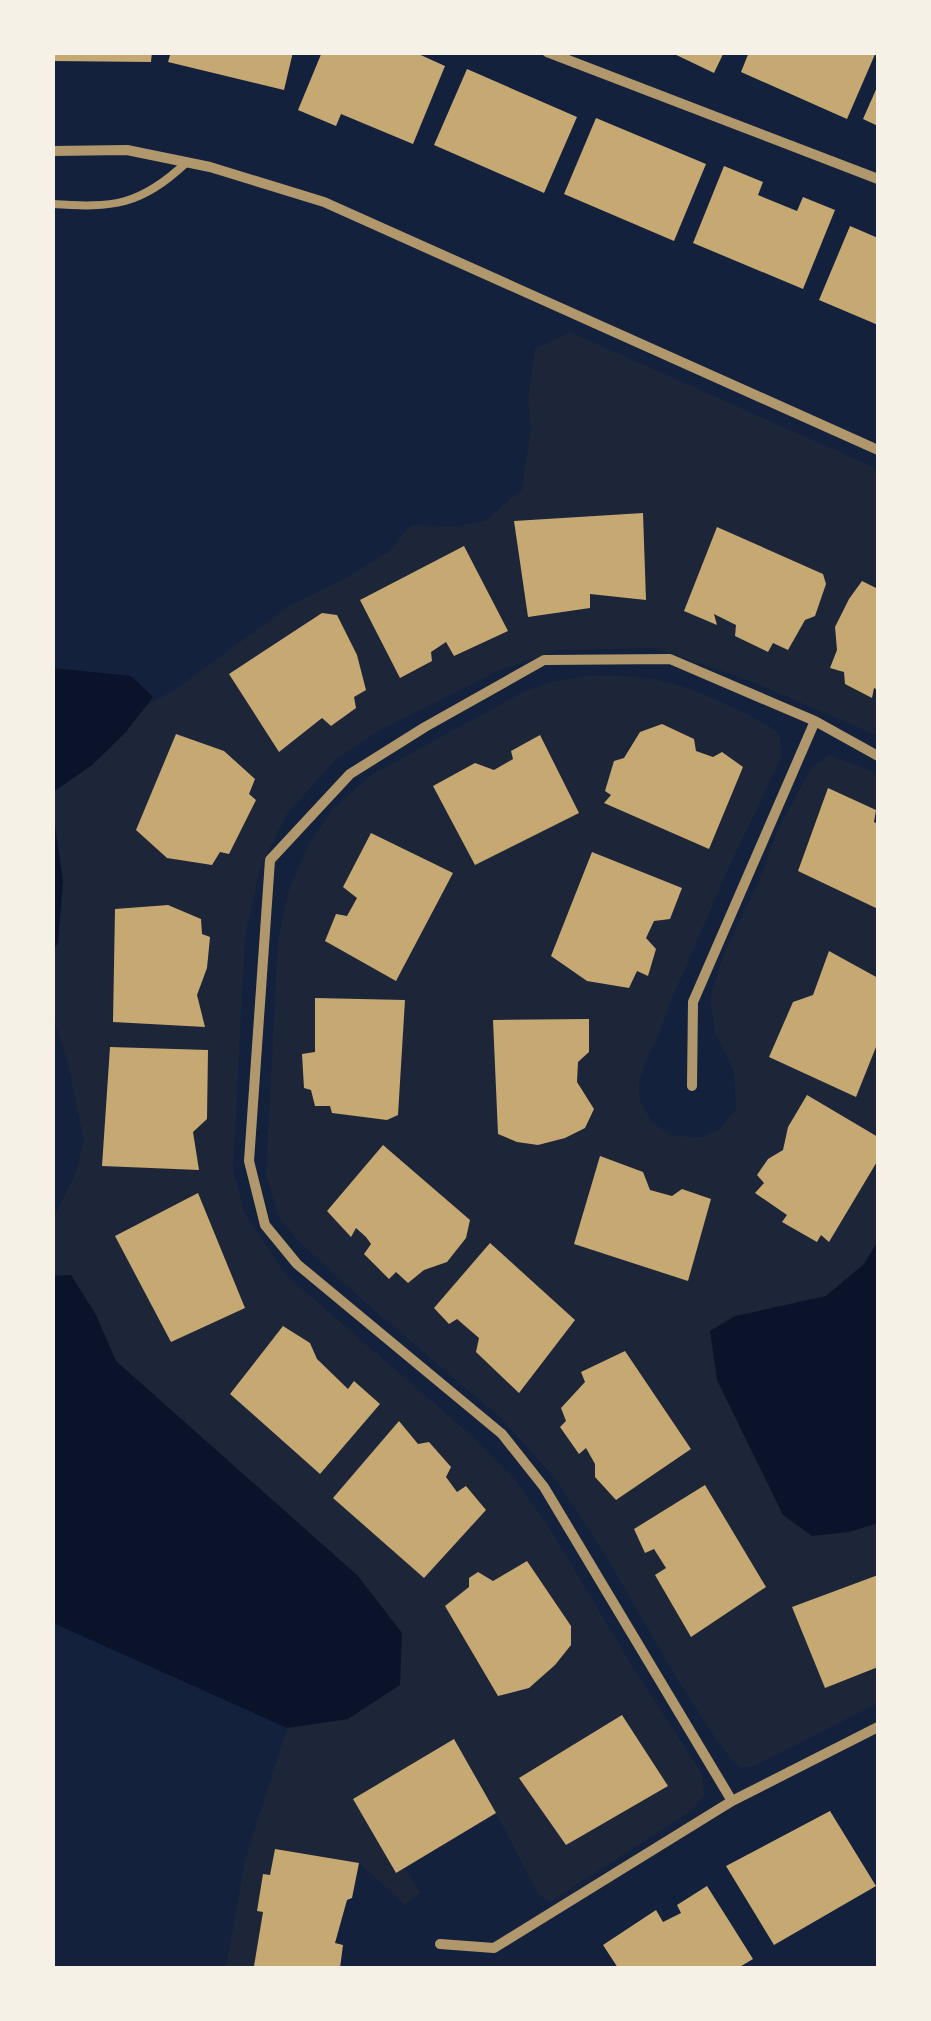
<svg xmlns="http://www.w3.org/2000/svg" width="931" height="2021" font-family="'Roboto Serif',serif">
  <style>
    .green { fill: #1d2539 }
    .water { fill: #0b132b }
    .building { fill: #c6a872 }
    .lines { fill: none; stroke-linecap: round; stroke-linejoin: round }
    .service { stroke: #b1986c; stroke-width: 8 }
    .minor { stroke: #b1986c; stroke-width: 10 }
  </style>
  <rect width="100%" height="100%" fill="#14213d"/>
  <path class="green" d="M570,332L878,469V736L753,682L655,648L559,650L497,671L377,732L334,761L287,814L260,868L245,937L233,1170L245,1214L286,1275L472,1436L514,1479L547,1524L632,1666L701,1772L705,1796L691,1811L550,1902L539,1895L496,1813L454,1739L353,1799L395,1873L405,1868L420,1893L405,1905L359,1863L276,1850L270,1875L263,1874L257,1910L263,1912L254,1966L266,1968H226L245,1861L287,1728L348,1719L358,1576L116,1361L96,1315L71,1275L53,1276V1219L74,1177L84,1141L68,1064L53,1017L52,950L58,943L53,792L92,765L111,747L145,707L179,687L289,606L344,579L388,552L411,525L457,526L485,521L522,489L531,428L528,401L535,349Z
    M592,675C611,676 630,676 648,678C684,683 749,712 779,733L782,756L728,869L668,1008L659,1035L645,1062L639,1083L640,1101L652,1122L672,1136L702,1137L720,1129L736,1109L734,1070L715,1032L710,998L724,953L760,879L778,829L812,767L829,755L878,773V1703L754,1766L741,1768L733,1761L716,1739L677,1679L603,1551L554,1477L502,1419L367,1304L298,1241L279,1218L266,1175L278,941L289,889L309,844L332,810L371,775L527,690L548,683Z"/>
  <path class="water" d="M53,668L131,676L153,697L125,733L92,765L53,792Z
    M52,805L63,881L58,943L53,950Z
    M878,1241V1523L849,1532L812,1536L783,1515L717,1380L710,1331L735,1316L826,1296L864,1264Z
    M71,1275L96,1315L116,1361L358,1576L402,1633L400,1685L348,1719L287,1728L53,1623V1276Z"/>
  <path class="building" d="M52,52H152L151,62L52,61Z
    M171,52H293L284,90L168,62Z
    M322,52H414L445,66L413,144L341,114L336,126L298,110Z
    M670,52H724L714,73Z
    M749,52H876L847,119L741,72Z
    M467,69L577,117L544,193L434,145Z
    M878,85V126L863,119Z
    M596,118L706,164L674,241L564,194Z
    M724,166L763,182L758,195L797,211L803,197L835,210L803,289L693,243Z
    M850,226L878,238V325L819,300Z
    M643,513L646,600L590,594V608L528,617L514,521Z
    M717,527L823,574L826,584L815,616L805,620L788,650L773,643L768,652L735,636L736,625L714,614L717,625L684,611Z
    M464,546L508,631L454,656L446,642L431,652L432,661L400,678L360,600Z
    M862,581L878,589V690L874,688L872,698L845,684L844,672L830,668L837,650L835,627L849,599Z
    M322,613L337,615L357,655L366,690L354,697L356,708L331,726L322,718L279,752L229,674Z
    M662,724L694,739L696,751L713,757L722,752L743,767L709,849L604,803L611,795L605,791L614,761L624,758L640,732Z
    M176,734L224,751L255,779L249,794L256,800L229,854L220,852L212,865L167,858L136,830Z
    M540,735L579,813L475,865L433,786L475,763L494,770L513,759L511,751Z
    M828,788L876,810L874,822L878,824V909L798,871Z
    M371,833L453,873L396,981L325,941L336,914L347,916L357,898L343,887Z
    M592,852L682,888L670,919L654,921L646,938L656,949L648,976L637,971L629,988L587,981L551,956Z
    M168,905L201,919L202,934L210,937L207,968L197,995L205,1027L113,1022L115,909Z
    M829,951L878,978V1042L856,1097L769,1057L793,1002L813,995Z
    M315,998L405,1000L398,1115L387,1120L332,1113L330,1106H315L311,1090L304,1088L302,1054L315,1052Z
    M589,1019V1052L578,1062L577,1082L594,1109L585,1128L565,1138L538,1145L517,1142L498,1134L493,1020Z
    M110,1047L208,1050L207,1119L193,1132L199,1170L102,1166Z
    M807,1095L878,1137V1160L829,1242L821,1235L817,1242L782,1222L787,1215L755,1193L764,1183L757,1175L768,1159L783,1150L788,1127Z
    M383,1145L470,1220L466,1238L447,1262L424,1270L408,1283L396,1272L389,1279L364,1254L371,1244L366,1237L356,1228L351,1237L327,1211Z
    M600,1156L643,1172L650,1190L672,1196L682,1189L711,1199L688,1281L574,1244Z
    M198,1193L245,1308L171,1342L115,1236Z
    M490,1243L575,1320L519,1393L476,1352L479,1338L457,1319L449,1324L434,1308Z
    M283,1326L310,1343L317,1359L348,1389L354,1381L380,1404L320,1474L230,1394Z
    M625,1351L691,1449L616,1500L595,1477V1464L586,1448L579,1454L560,1427L566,1421L561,1408L585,1382L581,1372Z
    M399,1421L418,1444L429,1442L451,1467L446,1477L457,1492L466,1486L486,1510L424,1578L333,1498Z
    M705,1485L766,1587L691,1637L655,1575L666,1568L654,1549L645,1553L634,1529Z
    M527,1561L571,1626V1645L555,1665L529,1688L498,1696L445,1606L469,1587V1578L478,1572L493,1581Z
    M878,1575V1667L825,1688L792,1607Z
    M622,1715L668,1786L566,1845L519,1778Z
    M454,1739L496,1813L396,1873L353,1799Z
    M830,1811L876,1886L774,1945L726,1866Z
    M275,1849L359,1863L352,1898L347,1900L335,1943L343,1945L340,1968H266L254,1966L263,1912L257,1911L263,1874L270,1875Z
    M707,1886L753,1959L738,1968H618L603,1945L656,1910L663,1922L681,1913L677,1905Z"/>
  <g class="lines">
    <path class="service" d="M52,204C114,208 140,206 187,162"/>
    <path class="minor" d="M547,52L878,179
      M52,151L127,150L210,167L324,202L878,450
      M692,1086L693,1002L815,721
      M732,1801L544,1487L502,1434L297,1264L265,1225L249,1161L270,860L350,774L425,727L544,660L670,659L815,721L878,756
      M440,1944L494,1948L732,1801L878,1727"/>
  </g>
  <rect width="931" height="2021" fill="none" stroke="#f6f1e7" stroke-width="110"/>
</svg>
